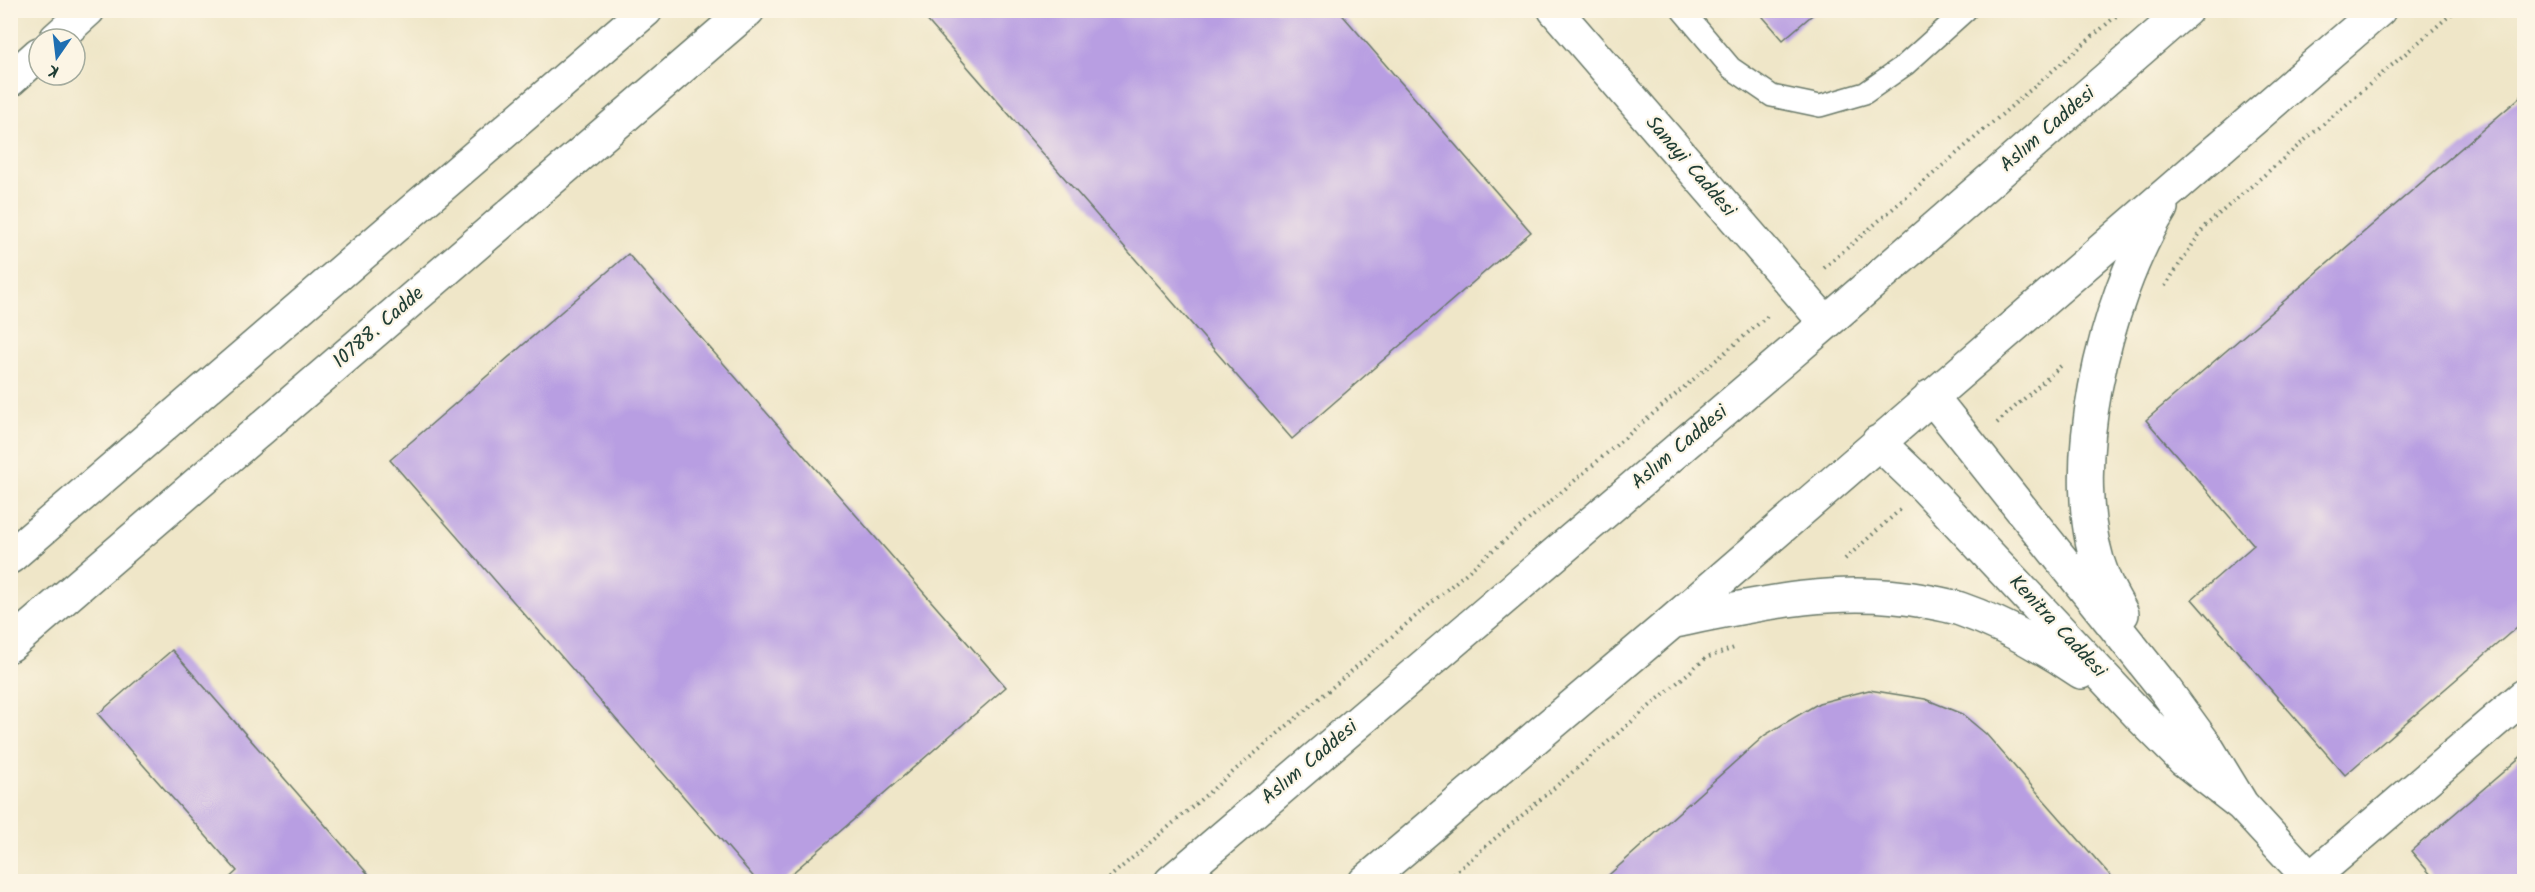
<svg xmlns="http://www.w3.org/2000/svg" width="2535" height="892" font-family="Kalam,sans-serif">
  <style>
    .building { fill: #b89ee2 }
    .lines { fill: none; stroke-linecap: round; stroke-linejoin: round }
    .lane-casing { stroke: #687868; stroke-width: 24 }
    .street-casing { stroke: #687868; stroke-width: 36 }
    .secondary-casing { stroke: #687868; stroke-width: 36 }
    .path { stroke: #687868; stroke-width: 4; stroke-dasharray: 1.5 4.5; stroke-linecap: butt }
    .lane { stroke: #fff; stroke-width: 21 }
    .street { stroke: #fff; stroke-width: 33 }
    .secondary { stroke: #fff; stroke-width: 33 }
    .labels { text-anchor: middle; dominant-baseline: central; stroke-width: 4.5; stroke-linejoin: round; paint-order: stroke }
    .street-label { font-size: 20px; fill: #1f3d34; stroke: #fcf5e5 }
  </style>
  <rect width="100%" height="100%" fill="#fcf5e5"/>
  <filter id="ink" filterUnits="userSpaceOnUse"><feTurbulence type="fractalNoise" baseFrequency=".0167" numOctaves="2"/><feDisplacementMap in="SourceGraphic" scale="12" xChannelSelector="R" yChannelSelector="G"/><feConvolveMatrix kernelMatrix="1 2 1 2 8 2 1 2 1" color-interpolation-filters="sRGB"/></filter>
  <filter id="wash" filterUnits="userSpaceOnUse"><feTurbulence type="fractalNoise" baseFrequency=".008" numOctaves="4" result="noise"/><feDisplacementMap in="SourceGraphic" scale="24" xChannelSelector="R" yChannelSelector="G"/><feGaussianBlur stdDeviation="1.35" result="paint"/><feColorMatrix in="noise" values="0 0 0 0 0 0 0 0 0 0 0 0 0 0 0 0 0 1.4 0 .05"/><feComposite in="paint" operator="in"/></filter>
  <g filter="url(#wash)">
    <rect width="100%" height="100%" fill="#efe6c8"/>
    <g id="blocks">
      <path class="building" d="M918,10H1338L1531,232L1292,439Z
        M1757,10H1818L1783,40Z
        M2524,94V621L2345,775L2192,599L2254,545L2146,420Z
        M628,254L1006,687L782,882H758L390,460Z
        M172,650L375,882H225L237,871L98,714Z
        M1869,690L1925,699L1962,714L1986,734L2116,882H1601L1765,735L1819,703Z
        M2524,754V882H2437L2411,851Z"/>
    </g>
  </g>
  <g filter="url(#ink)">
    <use href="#blocks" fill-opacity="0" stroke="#687868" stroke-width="1.5"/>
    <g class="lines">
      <defs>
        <path id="lane" d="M1682,10L1731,68L1772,96L1820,106L1865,93L1905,65L1966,10"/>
        <path id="street" d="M56,39L88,10
          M10,80L39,54
          M2311,878L2524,696"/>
        <path id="secondary" d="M1555,10L1826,323
          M1878,442L1925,487L2142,718L2184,760L2242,805L2206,746L2164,688L1931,396
          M10,557L646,10
          M2122,614C2116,602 2108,590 2103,577C2061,474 2105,299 2161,208
          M1675,621C1757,604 1840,585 1924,601C1935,603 1948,605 1960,609C2003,624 2043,646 2081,672
          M10,645L748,10
          M2242,805L2313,882
          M1171,882L1826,323L2186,10
          M1365,882L1673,621L2379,10"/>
      </defs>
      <use href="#lane" class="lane-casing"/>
      <use href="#street" class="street-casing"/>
      <use href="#secondary" class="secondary-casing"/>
      <path class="path" d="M1824,268L2123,10
        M2165,286L2205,226L2456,10
        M1997,423L2063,364
        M1845,559L1900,510
        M1104,882L1770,314
        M1444,882L1706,658L1734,648"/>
      <use href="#lane" class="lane"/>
      <use href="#street" class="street"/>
      <use href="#secondary" class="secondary"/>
    </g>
  </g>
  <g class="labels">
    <g class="street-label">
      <text transform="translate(2048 130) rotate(-41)">Aslım Caddesi</text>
      <text transform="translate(1690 167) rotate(49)">Sanayi Caddesi</text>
      <text transform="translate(379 328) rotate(-41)">10788. Cadde</text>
      <text transform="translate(1680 448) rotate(-40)">Aslım Caddesi</text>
      <text transform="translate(2057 627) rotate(47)">Kenitra Caddesi</text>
      <text transform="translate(1310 763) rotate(-40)">Aslım Caddesi</text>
    </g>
  </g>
  <rect width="2535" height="892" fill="none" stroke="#fcf5e5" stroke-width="36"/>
  <g transform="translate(57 57) rotate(194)"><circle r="28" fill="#fcf5e5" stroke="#a4ab9e" stroke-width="1.5"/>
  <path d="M0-4.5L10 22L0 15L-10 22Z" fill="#1f6fb2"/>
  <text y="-9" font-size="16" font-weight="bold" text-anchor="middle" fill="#1f3d34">K</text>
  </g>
</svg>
